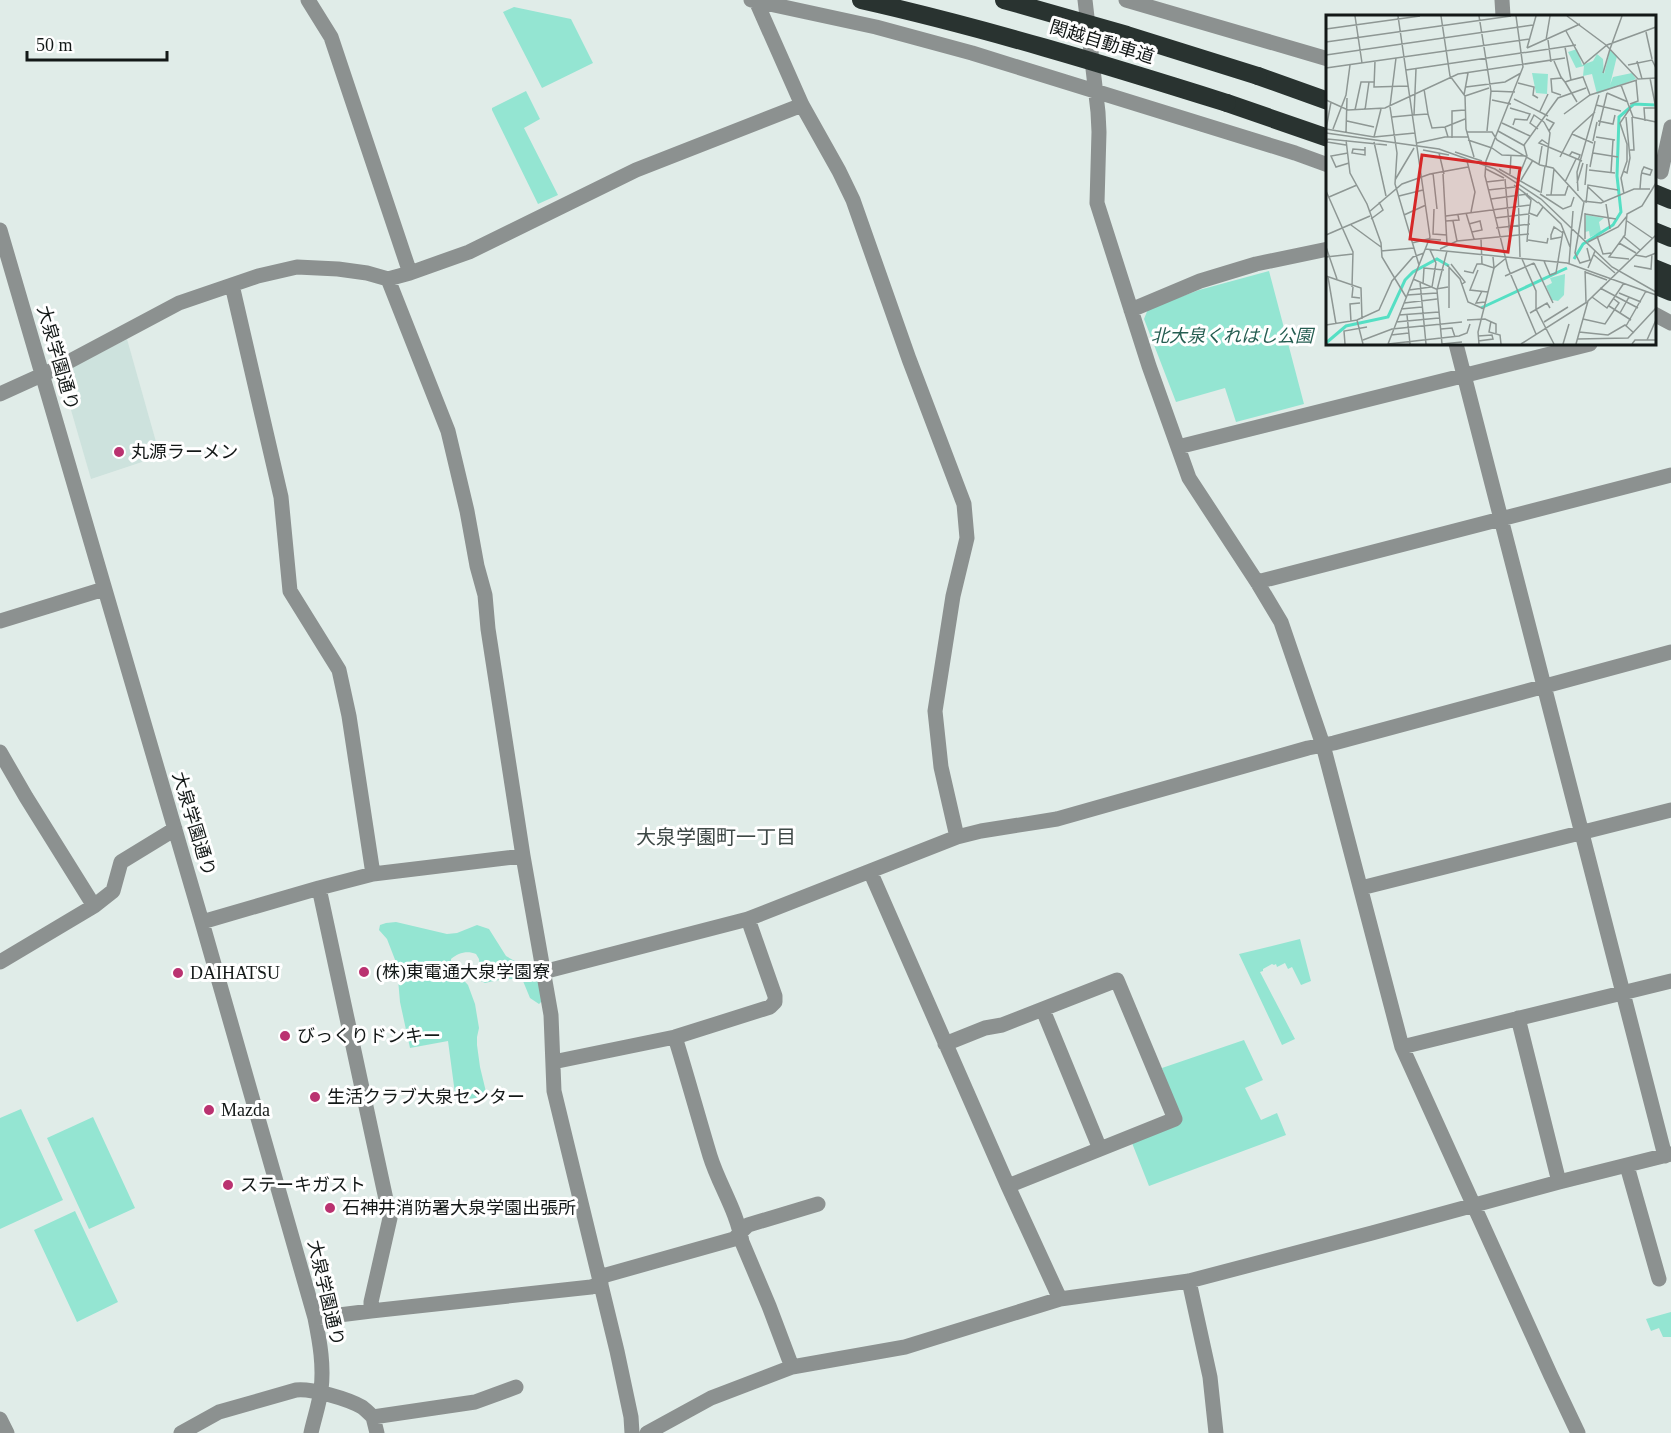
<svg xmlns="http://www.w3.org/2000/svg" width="1671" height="1433" font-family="'Times New Roman','Noto Sans JP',serif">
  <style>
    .built { fill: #cde2dd }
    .green { fill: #94e5d2 }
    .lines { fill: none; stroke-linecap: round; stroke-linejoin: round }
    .minor { stroke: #8c9190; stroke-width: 15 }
    .highway { stroke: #293330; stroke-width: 18 }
    .highway-bridge { stroke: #293330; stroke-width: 18 }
    .poi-dot { fill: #ba3270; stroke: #fff; stroke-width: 2 }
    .labels { text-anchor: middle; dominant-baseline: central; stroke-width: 6; stroke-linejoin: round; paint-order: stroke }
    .street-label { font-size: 18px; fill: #131817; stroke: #fff }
    .park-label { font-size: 18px; font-style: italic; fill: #265e52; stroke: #fff }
    .poi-label { font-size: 18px; fill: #131817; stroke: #fff; text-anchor: start }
    .neighbourhood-label { font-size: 20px; fill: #3e4846; stroke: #fff }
    .inset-river { fill: none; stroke: #55dfc4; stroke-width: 3 }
    .inset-road { fill: none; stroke: #8e9794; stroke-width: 1.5 }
    .view { fill: #d62828; fill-opacity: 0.15; stroke: #d62828; stroke-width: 3 }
    .inset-edge { fill: none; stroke: #131817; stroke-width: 3 }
  </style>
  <rect width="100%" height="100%" fill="#e0ece8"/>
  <path class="built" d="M127,339L160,456L91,479L62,379L65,371Z"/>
  <path class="green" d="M514,7L571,19L593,63L542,88L503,12Z
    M526,91L540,119L524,128L558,195L538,204L492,110V108Z
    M1269,271L1304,404L1236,422L1225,388L1176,402L1144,319L1148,309L1199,290Z
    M396,922L447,934L457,933L477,925L489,929L506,956L520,964L534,969L538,974L542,1001L539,1004L530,998L523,981C511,977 498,980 485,983L481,981L479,959L476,954C467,950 458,953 451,959V964L456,972L468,985L475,1004L479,1028L477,1037V1045L480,1067L487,1096L456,1101L448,1041L410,1048L400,1002L398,979L399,970L387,939L379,930L380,925L386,923Z
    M1300,939L1311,981L1301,985L1292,967L1288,969L1285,963L1277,967L1276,964L1274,965L1272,964L1263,969V971L1260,972L1295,1039L1282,1045L1239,954Z
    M1244,1040L1263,1080L1245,1088L1261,1120L1277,1113L1286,1135L1149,1186L1132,1143L1179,1118L1162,1068Z
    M21,1109L63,1200L0,1229V1118Z
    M93,1117L135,1208L89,1229L47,1138Z
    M75,1211L118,1302L77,1322L34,1230Z
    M1671,1312V1337H1663L1659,1328L1651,1331L1646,1319Z"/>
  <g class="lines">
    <path class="minor" d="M308,0L331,37L410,273
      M751,0L876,27L972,53L1295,153L1328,165
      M1085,0L1098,112L1099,132L1097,203L1149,366L1189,478L1257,582L1281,622L1323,745L1402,1047L1551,1376L1578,1433
      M1126,0L1328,59
      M1502,0L1503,16
      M756,1L802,105L839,171L853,200L909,359L964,504L967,538L953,596L935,711L941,767L957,837
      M1661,172L1671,127
      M0,230L202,922L315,1318C320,1343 324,1366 321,1390C319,1405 314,1419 311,1433
      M388,279L448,431L467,511L477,566L485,595L488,629L523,856L551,1015L554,1091L617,1351L631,1417L632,1433
      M232,285L281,497L290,591L339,670L349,716L373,874
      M1131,310L1200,281L1256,264L1328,249
      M1654,314L1671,323
      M1456,344L1665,1156
      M0,394L55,369L179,303L258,276L297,267L338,269L367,273L388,279L410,273L469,252L636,170L802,105
      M1178,447L1590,344
      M1257,582L1671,475
      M0,621L104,589
      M0,752L26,797L94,906
      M870,871L1008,1186L1060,1299
      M319,888L390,1218L371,1302V1311L591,1287L601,1284
      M1361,888L1671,810
      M202,922L319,888L373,874L523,856
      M0,962L94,906L113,891L121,862L175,829
      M543,972L748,919L957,837L981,831L1057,819L1308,748L1334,743L1671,652
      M1043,1010L1100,1149
      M1518,1018L1559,1182
      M675,1037C687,1076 698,1116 710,1156C719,1185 737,1211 742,1242L769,1306L792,1367
      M945,1044L985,1028L1002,1025L1117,980L1175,1119L1008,1186
      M1402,1047L1671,981
      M553,1062L675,1037L770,1007L775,1002V996L748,919
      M1627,1166L1659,1279
      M599,1277L734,1239L748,1225L818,1204
      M1189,1281L1210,1377L1216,1433
      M315,1318L371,1311
      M373,1417L377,1433
      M0,1419L7,1433
      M181,1433L219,1412L296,1390C311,1388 348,1399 362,1407C366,1410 370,1414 373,1417L475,1402L516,1387
      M647,1433L711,1398L792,1367L905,1347L1060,1299L1189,1281L1372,1233L1559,1182L1671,1154"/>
    <path class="highway" d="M1258,76L1328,101
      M1227,103L1328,138
      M1654,193L1671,200
      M1654,231L1671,238
      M1654,268L1671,275
      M1654,285L1671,292"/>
    <path class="highway-bridge" d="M861,0C985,28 1106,65 1227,103
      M1004,0L1127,35L1258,76"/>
  </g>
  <g class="poi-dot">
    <circle cx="119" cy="452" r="6"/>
    <circle cx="364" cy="972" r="6"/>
    <circle cx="178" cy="973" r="6"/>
    <circle cx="285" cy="1036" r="6"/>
    <circle cx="315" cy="1097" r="6"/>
    <circle cx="209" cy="1110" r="6"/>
    <circle cx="228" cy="1185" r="6"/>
    <circle cx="330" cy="1208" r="6"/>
  </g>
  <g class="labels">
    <g class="street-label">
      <text transform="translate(1102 42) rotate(17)">関越自動車道</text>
      <text transform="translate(58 358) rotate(74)">大泉学園通り</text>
      <text transform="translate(194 824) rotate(73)">大泉学園通り</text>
      <text transform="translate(326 1293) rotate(77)">大泉学園通り</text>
    </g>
    <g class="park-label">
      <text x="1232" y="336">北大泉くれはし公園</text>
    </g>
    <g class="poi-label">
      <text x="131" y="452">丸源ラーメン</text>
      <text x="376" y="972">(株)東電通大泉学園寮</text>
      <text x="190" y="973">DAIHATSU</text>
      <text x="297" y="1036">びっくりドンキー</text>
      <text x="327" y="1097">生活クラブ大泉センター</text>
      <text x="221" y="1110">Mazda</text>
      <text x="240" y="1185">ステーキガスト</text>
      <text x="342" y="1208">石神井消防署大泉学園出張所</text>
    </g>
    <g class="neighbourhood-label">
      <text x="716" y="837">大泉学園町一丁目</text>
    </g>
  </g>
  <g transform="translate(1326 15)">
    <rect width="330" height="330" fill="#e0ece8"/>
    <path d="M251,34L256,50L267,46L271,39L277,44L278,59L284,35L291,41L284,70L287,62L306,58L310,64L271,79L266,59L257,61L258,51L250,53L242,37ZM206,58L222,59L221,79L210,78ZM260,200L278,203L273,207L275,217L264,222L263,216L259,217ZM239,259L238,280L232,286L226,285L220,271L226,268L224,263Z" fill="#94e5d2"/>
    <path class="inset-river" d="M248,244L257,229L287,210L295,197L291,161L293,102L308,89L330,90M155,293L241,253M0,328L20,311L62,302L79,265L87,257L111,244L123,251"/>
    <path class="inset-road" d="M29,1L36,48M115,1L124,61L139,81L140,114L148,142M153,1L165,76L161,116M190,1L197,52L160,146L159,161L182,253L210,319M241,1L280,30L312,64L330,63M0,14L94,1M240,16L258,49L281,30L330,12M320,17L326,44M220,25L224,1M222,25L225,47M0,27L185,1M239,32L245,65L257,62L264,80M201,33L254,9M201,33L210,1M284,34L296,1M0,40L207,10M49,46L48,72L82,71M228,46L235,62L239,67L245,65M311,46L316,64M302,50L326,45L330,53M0,53L204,24M80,55L250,30M277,58L284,34M324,63L330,94M239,67L251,87M192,68L208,72L207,80L212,83M295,70L307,102M140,72L179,67L195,58M98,74L102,99M165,76L189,77M281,78L302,87M138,80L142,58M235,80L226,77L225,64L236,63M139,81L163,73M188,84L222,101M0,85L22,95L59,93L132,59L239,43M166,85L185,89M304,89L312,86L310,65M270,90L295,96M64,91L70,43M64,92L71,138L69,169L93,250M184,93L204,99L201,105L189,104L187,110M29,95L35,67H48M39,95L43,67M214,96L222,79M238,99L264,80L311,65M87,100L102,99L106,113L119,112L122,122M88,100L90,54M66,102L87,100M306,102L330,107M220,104L228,108L223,116M21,106L48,112M272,106L287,109L289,100M319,106L318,93H330M218,107L224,118L220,151M176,108L204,121M273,111L281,78M119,112L139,104M0,114L48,122L89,118M0,114L5,87M7,114L20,80L24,50M212,114L204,108L208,100L218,107M172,116L199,131M20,117L21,83M141,117H166L171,125L214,150L227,153L257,186L275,188L308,174H324M0,118L113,134L169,154L215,184L286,252L330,277M246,119L267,128M48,122L55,94M270,122L289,125M126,123V96L139,95M20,125L24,158L41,189L55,228L56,242L80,282M142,125L166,133M267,126L271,107M1,127L20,130M48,127L60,181M91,128L119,122H142M0,129L2,124L61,130M222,129L216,125L213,128L256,146M166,133L176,140L200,141M39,135L27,134L26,138L39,140V132M97,135L123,140M304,135H308L306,102M129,137L156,146M22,138L5,141L10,152L23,148M113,138L118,159M267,138L292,142M243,141L246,137L254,140L252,145M234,142L247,117L269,97M141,146L149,177L145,197M213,149L216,131M264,152L269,126M160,154L178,163M173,154L214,177M263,155L289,158M297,156L301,158L304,143L300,102M285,157L287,125M107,158L111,194M117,159L121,229M184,159L185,140M192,163L201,141L198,130L232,83L260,73M179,164L184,221M69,165L88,133M195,165L207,145M160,167L178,165M239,167L250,144M251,168L257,148M188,170L212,188M259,170L261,149M192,172L194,242M262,172L278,187M314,174L315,161L316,156L318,152L326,155L324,160L316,158M162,175L189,172M0,176L27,237L26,272M252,176L251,157L273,80M215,178L219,151M214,179L237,194L245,191L248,182M298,179L295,163L301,146V129L294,108L305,92M200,180L205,185L203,198L211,201L217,192M220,180H239L242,171M225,180L228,154M73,181L97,175M3,182L31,170M165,184L202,179M212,187L235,209L244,232M258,187L249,238L254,248L264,245L261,233M260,188L262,170L292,175M280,189L284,214M108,194L107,219L121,220M43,197L76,169L104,159L142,152M140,198L148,224M259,198V224M259,199L290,204M78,200L100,190M120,201L204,190M169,203L203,199M45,204L57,195L53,187M120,206L133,205L132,200M127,206L131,226M301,206L326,223M143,209L154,206L156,215L146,217M25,210L55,232M170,213L204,209M0,220L44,201M271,221L277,239L285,238M297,221L314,235M236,222L225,224V220L228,212L237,218M202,225L221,228L222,223M201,227L203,200M262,227L292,212L301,201M86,228L102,224L115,225M293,228L310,238M0,232L11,264M99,234L241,248L330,280M114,234L131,226L203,219M104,235L110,248L106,272M55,236L88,233M121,236L111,275L116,329L136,327M268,240L289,258M309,240L320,242L330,238M0,242L27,239M196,244L210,276V294L228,329M303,244L283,242L299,220L301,199L316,191L330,168M218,246L224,260L230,258L237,216M208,248L227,288M125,249L139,267L136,269M156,249L168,253L167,242M243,249L247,196M121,250L134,264L142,287L158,294M308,251L325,254L326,239M262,253L269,236M259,254L260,287M152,255L144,275L162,277M138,256L147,258L151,249H156L155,224M259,257L281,265M0,261L35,273L36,304M179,261L208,248M2,262L10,309M87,264L110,274L122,272M94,267L100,329M97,269L98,253L118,255M27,272L26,282L34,283M274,273L312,293M83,275L105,272M156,276L150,288L159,287M293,278L315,287M81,280L111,278M266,282L281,293L298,268M78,288L111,284M283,291L305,305M123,293V253M75,294L96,292M204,298L221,288L224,293M294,298L303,282M73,300L113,297M81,300L84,329M257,304L279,309L293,288L288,284M31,305L53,295L66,266L87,242L98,238M141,305L159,304L170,309V318M165,306L163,317L174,320L175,329M25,307L24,289L34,288M70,307L113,303M218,307L242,292M0,310L31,305L37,329M300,311L320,276M115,314L126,313L129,322M253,317L282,320L299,310L308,318M65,320L83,318M152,321L166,320L167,324L152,326M251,324L302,323L330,293M37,325L66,314L136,307M321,325L330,305M19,329L18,316L41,312M62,329L104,222L72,1M62,329L133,321L141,318L144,309M153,329L152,317L168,253L179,244M195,329L261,287M237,329L243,309M250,329L262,286L330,220M306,329L309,325H330"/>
    <path class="view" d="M96,140L194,153L182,237L84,224Z"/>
    <rect width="330" height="330" class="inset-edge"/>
  </g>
  <path d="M27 51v9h140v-9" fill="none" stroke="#131817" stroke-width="3"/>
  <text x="36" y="51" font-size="18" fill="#131817" stroke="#ffffff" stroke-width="4.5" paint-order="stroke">50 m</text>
</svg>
